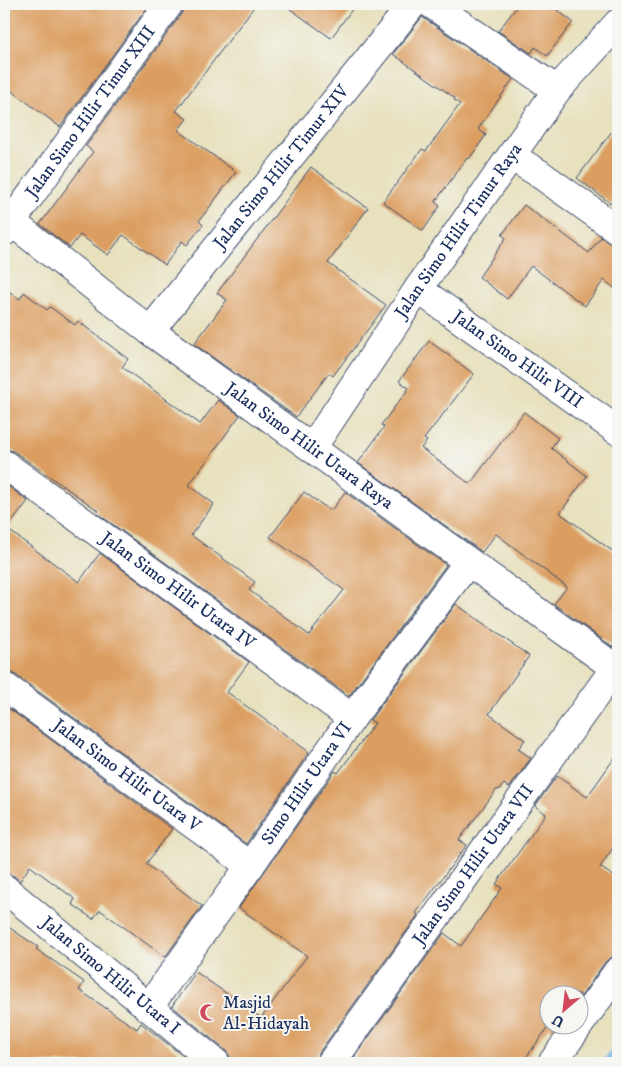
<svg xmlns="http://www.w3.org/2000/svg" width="622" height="1067" font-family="'IM FELL DW Pica',serif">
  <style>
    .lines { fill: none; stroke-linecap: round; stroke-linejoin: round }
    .stream { stroke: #71aee3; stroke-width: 10 }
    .building { fill: #db9e60 }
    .minor-casing { stroke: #3a4a6c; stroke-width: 30 }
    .minor { stroke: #fff; stroke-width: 28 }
    .labels { text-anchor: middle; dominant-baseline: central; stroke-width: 4; stroke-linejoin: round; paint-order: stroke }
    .street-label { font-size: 18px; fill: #1b2f5e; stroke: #f6f6f2 }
    .poi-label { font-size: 18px; fill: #1b2f5e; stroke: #f6f6f2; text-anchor: start }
  </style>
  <rect width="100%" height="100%" fill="#f6f6f2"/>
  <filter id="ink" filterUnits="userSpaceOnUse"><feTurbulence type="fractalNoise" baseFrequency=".02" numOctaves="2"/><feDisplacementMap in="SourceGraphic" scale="10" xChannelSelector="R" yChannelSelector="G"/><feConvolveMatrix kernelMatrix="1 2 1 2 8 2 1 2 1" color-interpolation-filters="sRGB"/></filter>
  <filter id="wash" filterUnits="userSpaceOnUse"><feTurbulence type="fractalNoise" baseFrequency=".0096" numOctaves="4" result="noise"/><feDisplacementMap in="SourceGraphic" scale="20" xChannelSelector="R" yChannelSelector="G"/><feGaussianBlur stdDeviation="1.12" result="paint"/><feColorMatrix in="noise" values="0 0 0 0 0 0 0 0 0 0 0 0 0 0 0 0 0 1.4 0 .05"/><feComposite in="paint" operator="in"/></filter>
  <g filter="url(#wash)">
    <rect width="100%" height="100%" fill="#e7e1be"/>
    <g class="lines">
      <path class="stream" d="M607,1063L618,1049"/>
    </g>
    <g id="blocks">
      <path class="building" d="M4,4H150L60,127L4,85Z
        M184,4H256L176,111L187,119L178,130L236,172L199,221L203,225L187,245L182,241L165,265L123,235L108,255L80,235L70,248L40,224L93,152L86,146L182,13Z
        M283,4H356L331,38Z
        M519,4H549L573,22L547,56L535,47L531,53L498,31Z
        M422,17L513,79L478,129L486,135L469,159L467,158L435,202L440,206L423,231L383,202L422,149L426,151L460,104L454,100L455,98L393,54Z
        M618,123V209L577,178Z
        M311,167L368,208L328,263L386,305L333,376L329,373L296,417L194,344L227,300L217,293Z
        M524,205L589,253L601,237L609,243L618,245V291L604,280L585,306L531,266L507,299L479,277L506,238L502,235Z
        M4,288L20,299L24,292L47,310L50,307L75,325L78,321L128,359L122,367L200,424L218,400L240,415L189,485L214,504L191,535L255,582L249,590L309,635L344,590L270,537L304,492L331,511L345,492L446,565L349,696L97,513L99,511L13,451L4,449Z
        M429,341L474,374L424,439L427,441L421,448L470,484L524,412L558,438L551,448L587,476L560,513L618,555V651L554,604L567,587L496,534L482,552L358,463L384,427L381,425L409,388L399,381Z
        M4,483L28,501L7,529L79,582L100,553L249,662L227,692L309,752L246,844L13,673L4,671Z
        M456,604L529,656L489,714L525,740L518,749L531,758L509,788L504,784L499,790L497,789L459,840L467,845L416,913L418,915L318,1054L316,1063H231L230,1057L226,1051L172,1006L196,972L261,1018L307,956L239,908L335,771L338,773L375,723L370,720Z
        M4,705L172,829L146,864L202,906L165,957L100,910L93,919L72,904L75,899L30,866L20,881L14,876L4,873Z
        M618,753V841L600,867L618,879V948L612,957L605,962L580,998V994H550V1024H560L556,1031L549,1026L522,1063H350L444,933L461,946L502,888L496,884L546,814L535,806L557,776L587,797Z
        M4,924L38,947L36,949L84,982L79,990L137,1029L141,1023L192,1063H4Z"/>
    </g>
  </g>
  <g filter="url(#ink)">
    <use href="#blocks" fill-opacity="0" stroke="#3a4a6c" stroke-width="1"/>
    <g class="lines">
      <defs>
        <g id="minor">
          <path d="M431,4L557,90"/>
          <path d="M512,157L537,172L618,230"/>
          <path id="s1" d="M4,216L150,331L618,670"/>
          <path id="s2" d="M4,232L169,4"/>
          <path id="s3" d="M418,289L618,431"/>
          <path id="s4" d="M150,331L413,4"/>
          <path id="s5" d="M312,448L418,289L557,90L618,23"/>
          <path id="s6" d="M4,464L352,718"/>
          <path id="s7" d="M4,686L250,866"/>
          <path id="s8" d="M4,888L216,1063"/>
          <path id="s9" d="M148,1008L250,866L352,718L468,562"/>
          <path id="s10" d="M331,1063L615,668"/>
          <path d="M552,1063L618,971"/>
        </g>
      </defs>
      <use href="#minor" class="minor-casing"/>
      <use href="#minor" class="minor"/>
    </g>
  </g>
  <defs>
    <symbol id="mosque-bare" viewBox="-9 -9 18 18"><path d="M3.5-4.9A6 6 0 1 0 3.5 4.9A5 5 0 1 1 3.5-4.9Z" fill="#d1495b" stroke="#f6f6f2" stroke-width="2.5" paint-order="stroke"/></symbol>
  </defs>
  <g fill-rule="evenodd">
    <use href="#mosque-bare" x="196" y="1000" width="25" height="25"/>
  </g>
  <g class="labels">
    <g class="street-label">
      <text stroke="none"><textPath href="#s2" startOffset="148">Jalan Simo Hilir Timur XIII</textPath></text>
      <text stroke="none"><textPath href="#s4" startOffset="210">Jalan Simo Hilir Timur XIV</textPath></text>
      <text stroke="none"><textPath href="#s5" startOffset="262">Jalan Simo Hilir Timur Raya</textPath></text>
      <text stroke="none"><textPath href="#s3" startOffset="122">Jalan Simo Hilir VIII</textPath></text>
      <text stroke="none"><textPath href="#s1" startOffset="382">Jalan Simo Hilir Utara Raya</textPath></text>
      <text stroke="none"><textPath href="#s6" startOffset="215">Jalan Simo Hilir Utara IV</textPath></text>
      <text stroke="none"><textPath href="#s7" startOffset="152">Jalan Simo Hilir Utara V</textPath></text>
      <text stroke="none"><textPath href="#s9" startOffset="275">Simo Hilir Utara VI</textPath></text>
      <text stroke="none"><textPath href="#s10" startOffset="244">Jalan Simo Hilir Utara VII</textPath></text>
      <text stroke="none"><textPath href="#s8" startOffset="138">Jalan Simo Hilir Utara I</textPath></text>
    </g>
    <g class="poi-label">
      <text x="223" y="1003">Masjid<tspan x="223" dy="21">Al-Hidayah</tspan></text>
    </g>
  </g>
  <rect width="622" height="1067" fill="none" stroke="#f6f6f2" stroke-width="20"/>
  <g transform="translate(564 1010) rotate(208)"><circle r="24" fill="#f6f6f2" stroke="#9ea6b7"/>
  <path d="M0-4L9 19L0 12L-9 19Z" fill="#d1495b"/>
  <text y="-8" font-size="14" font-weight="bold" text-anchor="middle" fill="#1b2f5e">U</text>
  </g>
</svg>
